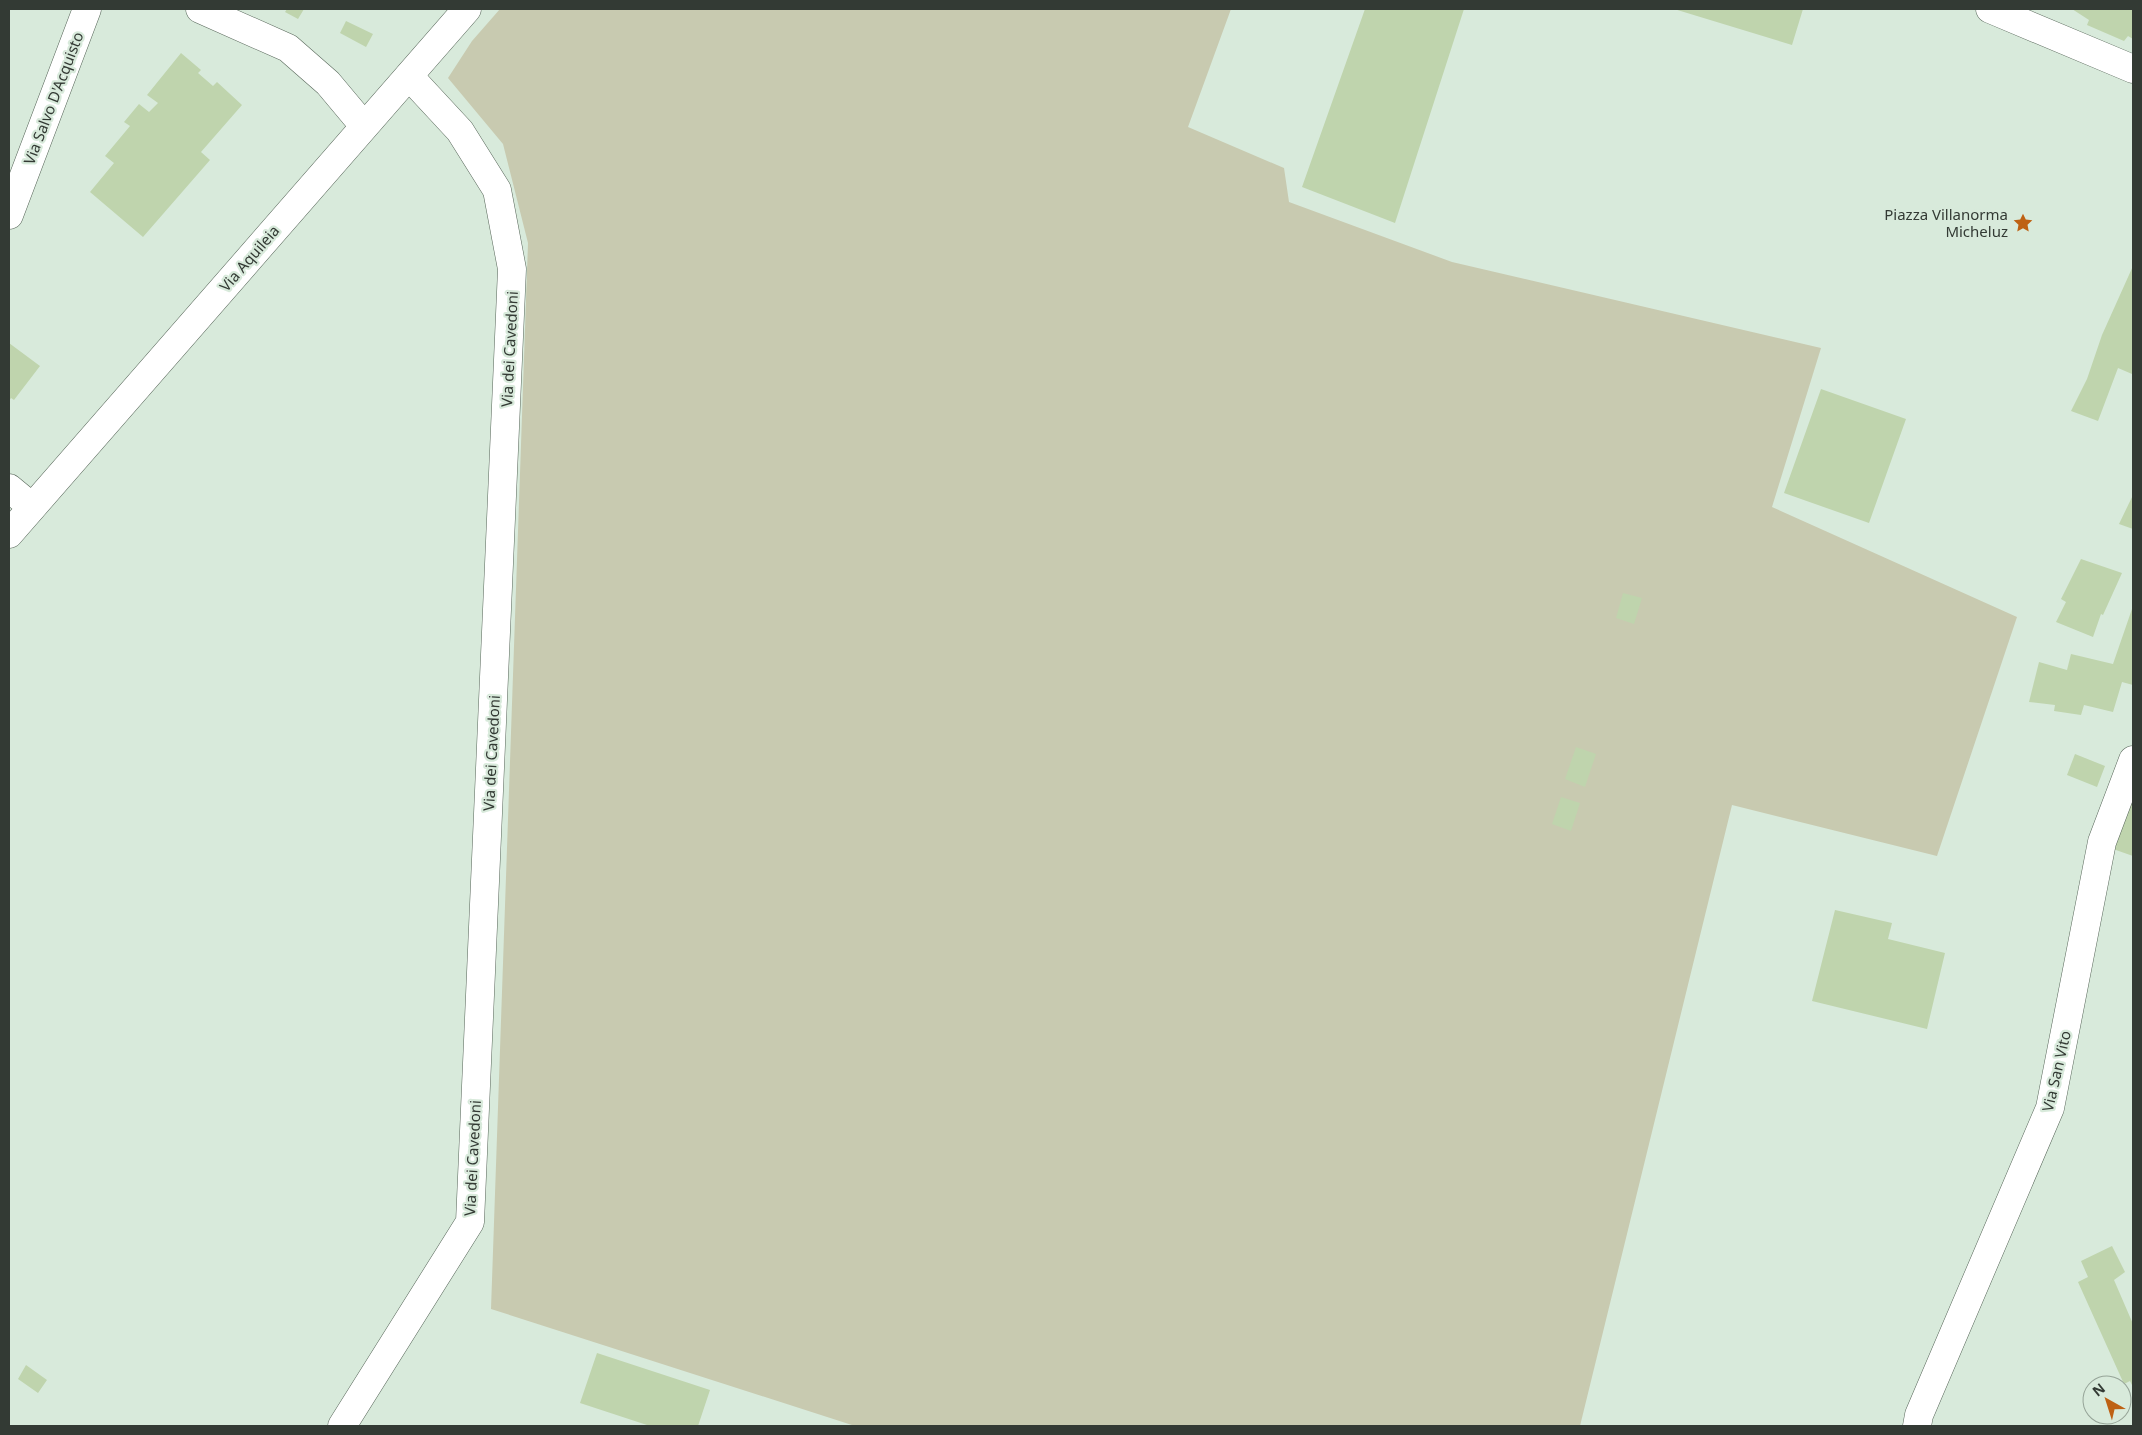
<svg xmlns="http://www.w3.org/2000/svg" width="2142" height="1435" font-family="'Noto Sans',sans-serif">
  <style>
    .green { fill: #c8cab0 }
    .building { fill: #bfd4ad }
    .lines { fill: none; stroke-linecap: round; stroke-linejoin: round }
    .minor-casing { stroke: #576659; stroke-width: 29 }
    .major-casing { stroke: #576659; stroke-width: 29 }
    .minor { stroke: #fff; stroke-width: 28 }
    .major { stroke: #fff; stroke-width: 28 }
    .labels { text-anchor: middle; dominant-baseline: central; stroke-width: 4.5; stroke-linejoin: round; paint-order: stroke }
    .street-label { font-size: 15px; fill: #333a34; stroke: #d8eadb }
    .poi-label { font-size: 15px; fill: #333a34; stroke: #d8eadb; text-anchor: end }
  </style>
  <rect width="100%" height="100%" fill="#d8eadb"/>
  <path class="green" d="M500,9H1231L1188,127L1284,168L1289,202L1452,262L1821,348L1772,507L2017,617L1937,856L1732,805L1580,1426H855L491,1309L528,243L503,144L448,78L472,41Z"/>
  <path class="building" d="M287,9H304L298,19L285,12Z
    M1365,9H1464L1395,223L1302,187Z
    M1674,9H1803L1792,45Z
    M2072,9H2133V39L2128,36L2124,41L2087,25L2089,20Z
    M346,21L373,34L366,47L340,33Z
    M181,53L201,70L198,73L213,86L217,82L242,105L201,152L210,160L143,237L90,192L114,163L105,156L130,126L124,122L139,104L149,112L158,103L147,95Z
    M2133,266V372L2132,374L2118,368L2098,421L2071,411L2087,379L2102,335Z
    M9,343L40,366L14,400L11,398L9,401Z
    M1821,389L1906,419L1869,523L1784,493Z
    M2133,495V529L2119,524Z
    M2081,559L2122,573L2103,615L2101,614L2093,637L2056,622L2066,602L2061,599Z
    M1623,593L1642,598L1634,624L1616,618Z
    M2133,606V685L2122,682L2113,712L2084,705L2081,715L2054,711L2055,705L2029,702L2039,662L2067,670L2071,654L2113,664Z
    M1576,747L1596,754L1585,787L1565,779Z
    M2075,754L2105,766L2097,787L2067,775Z
    M1561,797L1580,803L1571,831L1552,824Z
    M2128,800L2133,802V856L2113,849Z
    M1835,910L1892,923L1888,939L1945,953L1927,1029L1812,1001Z
    M2112,1246L2125,1272L2114,1280L2133,1324V1387L2130,1381L2124,1384L2078,1282L2088,1277L2081,1261Z
    M597,1353L710,1390L698,1426H650L580,1403Z
    M26,1365L47,1380L38,1393L18,1379Z"/>
  <g class="lines">
    <defs>
      <path id="minor" d="M200,9L288,48L328,83L364,126
        M1990,9L2133,69
        M9,215L87,9
        M9,488L32,507
        M342,1426L470,1222L512,269L497,190L460,131L409,76
        M1917,1426L1919,1415L2050,1108L2102,842L2133,760"/>
      <path id="major" d="M9,534L467,9"/>
    </defs>
    <use href="#minor" class="minor-casing"/>
    <use href="#major" class="major-casing"/>
    <use href="#minor" class="minor"/>
    <use href="#major" class="major"/>
  </g>
  <defs>
    <symbol id="sight-bare" viewBox="-9 -9 18 18"><path d="M0-6L1.8-2.2L6-1.7L2.9 1.2L3.7 5.4L0 3.3L-3.7 5.4L-2.9 1.2L-6-1.7L-1.8-2.2Z" fill="#be6113" stroke="#d8eadb" stroke-width="2.5" paint-order="stroke"/></symbol>
  </defs>
  <g fill-rule="evenodd">
    <use href="#sight-bare" x="2009" y="209" width="28" height="28"/>
  </g>
  <g class="labels">
    <g class="street-label">
      <text transform="translate(53 98) rotate(-69)">Via Salvo D'Acquisto</text>
      <text transform="translate(249 258) rotate(-49)">Via Aquileia</text>
      <text transform="translate(509 349) rotate(-87)">Via dei Cavedoni</text>
      <text transform="translate(491 753) rotate(-87)">Via dei Cavedoni</text>
      <text transform="translate(2056 1071) rotate(-77)">Via San Vito</text>
      <text transform="translate(472 1158) rotate(-87)">Via dei Cavedoni</text>
    </g>
    <g class="poi-label">
      <text x="2008" y="214">Piazza Villanorma<tspan x="2008" dy="17">Micheluz</tspan></text>
    </g>
  </g>
  <rect width="2142" height="1435" fill="none" stroke="#333a34" stroke-width="20"/>
  <g transform="translate(2107 1400) rotate(321)"><circle r="24" fill="#d8eadb" stroke="#96a498"/>
  <path d="M0-4L9 19L0 12L-9 19Z" fill="#be6113"/>
  <text y="-8" font-size="14" font-weight="bold" text-anchor="middle" fill="#333a34">N</text>
  </g>
</svg>
